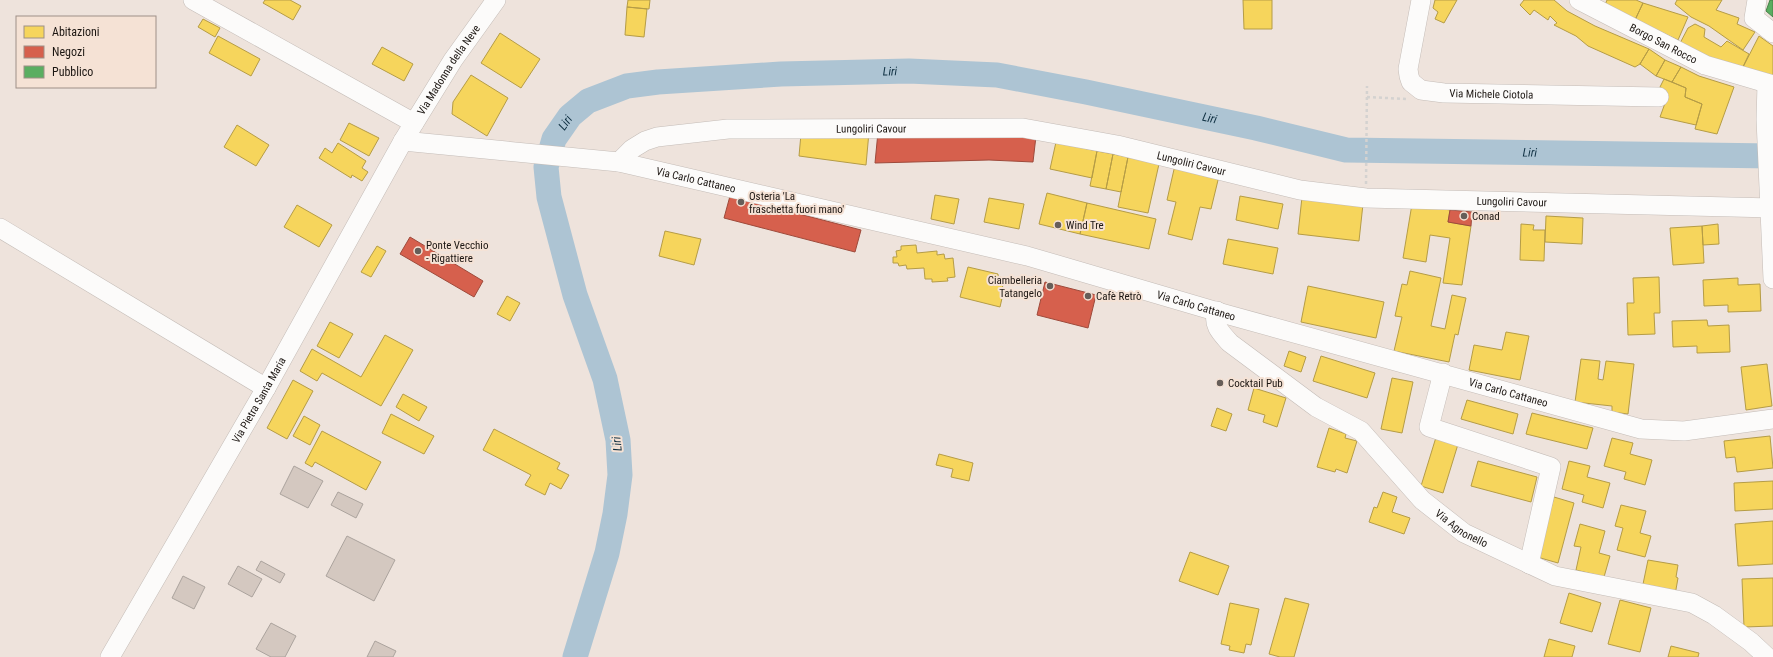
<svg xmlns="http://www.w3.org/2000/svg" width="1773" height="657" font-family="'Roboto Condensed',sans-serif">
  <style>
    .homes { fill: #f6d55c; stroke: #b59c46 }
    .shops { fill: #d6604d; stroke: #9e4a3b }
    .public { fill: #5aae61; stroke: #478049 }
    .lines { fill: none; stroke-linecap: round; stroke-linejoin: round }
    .river { stroke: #adc4d3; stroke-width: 25 }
    .building { fill: #d4c8c0; stroke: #aba39d }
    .minor-casing { stroke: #c4bcb7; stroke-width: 20 }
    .path { stroke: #d4d2d0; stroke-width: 2.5; stroke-dasharray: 3 3; stroke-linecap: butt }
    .minor { stroke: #fcfbfa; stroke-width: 19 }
    .poi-dot { fill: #665e59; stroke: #f5e2d5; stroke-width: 1.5 }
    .labels { text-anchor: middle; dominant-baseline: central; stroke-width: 4; stroke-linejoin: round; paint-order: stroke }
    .street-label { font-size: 11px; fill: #1c1612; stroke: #f5e2d5 }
    .poi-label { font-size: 11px; fill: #1c1612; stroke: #f5e2d5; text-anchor: start }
    .water-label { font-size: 12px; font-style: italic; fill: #0d2e40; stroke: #f5e2d5 }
  </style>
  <rect width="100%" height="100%" fill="#eee3dc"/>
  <path class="homes" d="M265,0H290L301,6L293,20L263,3Z
    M628,0H650L649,9L627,7Z
    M1243,0H1272V29H1244Z
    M1435,0H1457L1444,23L1435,19L1438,12L1433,8Z
    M1524,0H1554L1567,11L1595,26L1649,49L1640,64L1635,67L1588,46L1576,36L1554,25L1557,23L1550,16L1548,20L1534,10L1530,15L1520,5Z
    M1607,0H1636L1643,3L1635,20L1605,5Z
    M1677,0H1722L1716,10L1739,18L1737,24L1755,32L1743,50L1709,26L1691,17L1675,4Z
    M1643,3L1688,17L1678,40L1635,20Z
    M627,7L647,9L644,37L625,35Z
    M203,19L220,28L215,37L198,27Z
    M1695,24L1705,29L1704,37L1721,47L1727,41L1749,54L1740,73L1678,47L1688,28Z
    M500,33L540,59L521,88L481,63Z
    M218,36L260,59L251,76L209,53Z
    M1759,36L1773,46V81L1740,73Z
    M382,47L413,64L404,81L372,64Z
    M1649,49L1665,60L1656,76L1640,64Z
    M1665,60L1681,67L1672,82L1656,76Z
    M1681,67L1699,76L1734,87L1717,134L1695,129L1702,104L1685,97L1686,88L1672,82Z
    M471,75L508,98L487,136L452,114L453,102Z
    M1664,79L1686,88L1685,97L1702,104L1696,125L1660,117L1668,95L1659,89Z
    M349,123L379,138L369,156L340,140Z
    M237,125L269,145L256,166L224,147Z
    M869,132L866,165L799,156L801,134Z
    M1056,142L1097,151L1092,178L1050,169Z
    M338,143L366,161L362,168L368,172L362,181L352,175L351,178L319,158L325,148L332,153Z
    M1097,151L1113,154L1106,189L1090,186Z
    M1113,154L1128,157L1121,192L1106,189Z
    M1128,157L1159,164L1148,213L1118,207Z
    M1175,165L1219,176L1211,209L1200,207L1192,240L1168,234L1176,202L1167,200Z
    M1047,193L1087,203L1080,234L1039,224Z
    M935,195L959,199L954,224L931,219Z
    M1240,196L1283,204L1278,229L1236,220Z
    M1302,197L1363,204L1359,241L1298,234Z
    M989,198L1024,204L1019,229L984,222Z
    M1087,203L1156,219L1149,249L1080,234Z
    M1412,204L1450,210L1448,222L1471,226L1462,285L1443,283L1450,238L1430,235L1426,262L1403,258Z
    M297,205L332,225L319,247L284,227Z
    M1546,216L1583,218L1582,244L1545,242Z
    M1521,224L1534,225L1533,230H1545L1544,261L1520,260Z
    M1718,224L1719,244L1703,245L1702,226Z
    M1702,226L1704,263L1673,265L1670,228Z
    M665,231L701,239L694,265L659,256Z
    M1228,239L1278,248L1273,274L1223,264Z
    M916,245L917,253L937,251V255L944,254L945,259L953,258L955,277L947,278L948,281L932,282V279H925L924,268L907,269L906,265L899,266L898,263H893V257H897L896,251L901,250V246Z
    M377,246L386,251L371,277L361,272Z
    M968,267L998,274V276L1003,278L1004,280L1001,294H1003L1000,307L960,297Z
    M1410,271L1441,278L1431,326L1445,329L1452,295L1466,298L1458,335L1455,334L1449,362L1394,351L1402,317L1395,316L1402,284L1407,285Z
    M1659,277L1660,313H1654L1655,334L1628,335L1627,303H1634L1633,278Z
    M1738,278V285L1760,284L1761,311L1728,312V305L1704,306L1703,280Z
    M1308,286L1384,302L1376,338L1301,322Z
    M507,296L520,303L510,321L497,314Z
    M1707,320L1708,326L1729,325L1730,352L1697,353V346L1673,347L1672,321Z
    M330,322L353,334L339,358L317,346Z
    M1506,332L1529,336L1520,380L1469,370L1474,345L1502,350Z
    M385,335L413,350L381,406L322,373L317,381L300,371L312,349L361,377Z
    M1289,351L1306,357L1301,372L1284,366Z
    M1321,356L1375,373L1367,398L1313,381Z
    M1581,359L1600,361L1598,379L1603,380L1606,361L1634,364L1628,414L1612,412V406L1575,402Z
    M1767,364L1772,406L1746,410L1741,367Z
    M1392,378L1413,382L1402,433L1381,429Z
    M293,380L313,391L287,439L267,428Z
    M1254,388L1286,398L1277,427L1263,422L1265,415L1248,410Z
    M403,394L427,407L419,421L396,407Z
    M1467,400L1518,414L1513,434L1461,419Z
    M1217,408L1232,414L1226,431L1211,426Z
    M1532,413L1593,428L1587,449L1526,434Z
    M391,414L434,436L424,454L382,433Z
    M304,416L320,425L310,445L293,436Z
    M1329,428L1346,434L1345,438L1357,441L1347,473L1336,469L1335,472L1317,467Z
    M494,429L560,463L557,469L569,475L561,489L550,483L545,495L525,485L531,475L483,450Z
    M322,431L381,462L366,490L315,462L312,467L305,463Z
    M1437,434L1459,441L1443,493L1421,486Z
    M1770,436L1773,468L1737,472L1735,457L1726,458L1724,441Z
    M1612,438L1633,443L1630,454L1652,460L1645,485L1624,479L1626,472L1604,466Z
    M939,454L973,463L969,481L951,477L953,469L936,465Z
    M1478,461L1537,477L1531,502L1471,486Z
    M1569,461L1590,466L1587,477L1610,483L1603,508L1582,502L1584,495L1562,489Z
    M1773,481V509L1735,511L1734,483Z
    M1383,492L1397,497L1392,512L1410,518L1404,534L1369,522L1374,507L1377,508Z
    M1554,497L1574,503L1558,563L1537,557Z
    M1621,505L1646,511L1640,533L1651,536L1645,557L1617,550L1623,528L1615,526Z
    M1773,521V564L1738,566L1735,524Z
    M1580,524L1605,531L1599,553L1610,556L1604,577L1576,570L1581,547L1574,546Z
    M1190,552L1229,566L1218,595L1179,581Z
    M1648,560L1678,565L1676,577L1678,578L1675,595L1642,589Z
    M1773,578V626L1744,627L1742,579Z
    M1569,593L1601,603L1592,632L1560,623Z
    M1285,598L1309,604L1294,657H1280L1269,654Z
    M1620,600L1651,608L1640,652L1608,644Z
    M1230,603L1259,609L1251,645L1246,644L1244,653L1229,650L1230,646L1221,644Z
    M1549,639L1575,646L1572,657H1544Z
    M1671,646L1699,653L1698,657H1668Z"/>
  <path class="shops" d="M878,132L1036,136L1033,162L989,160L875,163Z
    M730,196L861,230L855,252L724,218Z
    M1450,210L1472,212L1471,226L1448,222Z
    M410,237L483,281L474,297L400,254Z
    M1045,282L1096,295L1088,328L1037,315Z"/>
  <path class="public" d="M1770,0H1773V17L1766,11Z"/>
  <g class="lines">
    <path class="river" id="s1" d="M575,657L607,553L615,514L620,475L618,440L605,379L575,295L549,197L546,167L554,139L570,116L588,101L627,86L658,82L781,74L909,71L997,75L1086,92L1256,128L1346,150L1773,156"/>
  </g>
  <path class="building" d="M294,466L323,481L308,508L280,494Z
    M338,492L363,504L356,518L331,505Z
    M347,536L395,560L374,601L326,576Z
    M261,561L285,574L280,583L256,570Z
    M238,566L262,579L252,597L228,584Z
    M183,576L205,587L194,609L172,598Z
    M271,623L296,636L285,657H271L256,649Z
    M375,641L396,651L393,657H367Z"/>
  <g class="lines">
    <defs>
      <g id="minor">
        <path d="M193,0L414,123"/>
        <path id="s2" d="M1421,0L1408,69L1409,76L1411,82L1421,90L1444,93L1659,97"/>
        <path id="s3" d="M1579,0L1705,65L1773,85"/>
        <path d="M1757,0L1754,18L1773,33"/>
        <path d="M1767,84L1766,119L1773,279"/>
        <path id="s4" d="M403,141L619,162L1027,256L1225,314L1641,429L1684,431L1773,419"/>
        <path id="s5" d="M619,162L632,149L645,141L657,137L728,129L1023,128L1117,145L1300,190L1366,198L1773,208"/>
        <path d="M0,228L266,388"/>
        <path id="s6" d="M1217,311C1212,325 1221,333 1230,343L1316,407L1361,431L1422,500L1464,533L1555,576L1692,603L1714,615L1751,642L1767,657"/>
        <path d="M1443,373L1429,427L1551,467L1529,564"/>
        <path id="s7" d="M110,657L266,388L403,141L453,60L496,0"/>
      </g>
    </defs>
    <use href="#minor" class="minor-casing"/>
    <path class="path" d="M1367,97L1406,99
      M1366,184L1367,86"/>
    <use href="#minor" class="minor"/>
  </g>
  <g class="poi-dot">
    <circle cx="741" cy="202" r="4"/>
    <circle cx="1464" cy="216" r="4"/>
    <circle cx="1058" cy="225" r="4"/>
    <circle cx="418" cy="251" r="4"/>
    <circle cx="1050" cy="286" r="4"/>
    <circle cx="1088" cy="296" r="4"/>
    <circle cx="1220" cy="383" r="4"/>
  </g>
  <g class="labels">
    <g class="street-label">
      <text stroke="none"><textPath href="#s3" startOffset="95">Borgo San Rocco</textPath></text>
      <text stroke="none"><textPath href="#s7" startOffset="678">Via Madonna della Neve</textPath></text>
      <text stroke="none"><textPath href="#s2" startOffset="167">Via Michele Ciotola</textPath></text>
      <text stroke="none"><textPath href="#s5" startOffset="261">Lungoliri Cavour</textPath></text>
      <text stroke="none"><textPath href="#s5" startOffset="585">Lungoliri Cavour</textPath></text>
      <text stroke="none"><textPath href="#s4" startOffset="296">Via Carlo Cattaneo</textPath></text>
      <text stroke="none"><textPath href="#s5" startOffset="909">Lungoliri Cavour</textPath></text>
      <text stroke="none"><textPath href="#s4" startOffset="812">Via Carlo Cattaneo</textPath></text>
      <text stroke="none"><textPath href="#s4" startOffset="1136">Via Carlo Cattaneo</textPath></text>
      <text stroke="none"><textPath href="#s7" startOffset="297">Via Pietra Santa Maria</textPath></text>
      <text stroke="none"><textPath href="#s6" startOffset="336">Via Agnonello</textPath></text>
    </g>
    <g class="poi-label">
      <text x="749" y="196">Osteria 'La<tspan x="749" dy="13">fraschetta fuori mano'</tspan></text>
      <text x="1472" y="216">Conad</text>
      <text x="1066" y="225">Wind Tre</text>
      <text x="426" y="245">Ponte Vecchio<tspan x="426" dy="13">- Rigattiere</tspan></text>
      <text x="1042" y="280" text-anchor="end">Ciambelleria<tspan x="1042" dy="13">Tatangelo</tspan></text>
      <text x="1096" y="296">Cafè Retrò</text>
      <text x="1228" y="383">Cocktail Pub</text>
    </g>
    <g class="water-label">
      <text stroke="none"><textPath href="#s1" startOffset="892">Liri</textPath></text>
      <text stroke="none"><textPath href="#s1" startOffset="1216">Liri</textPath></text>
      <text stroke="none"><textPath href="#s1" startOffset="555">Liri</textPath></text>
      <text stroke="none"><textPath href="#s1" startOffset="1540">Liri</textPath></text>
      <text transform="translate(617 444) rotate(-96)">Liri</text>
    </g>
  </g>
  <rect x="16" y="16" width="140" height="72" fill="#f5e2d5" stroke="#9e9087"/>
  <rect x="24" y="26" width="20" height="12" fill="#f6d55c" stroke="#9e9087"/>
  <text x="52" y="36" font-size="12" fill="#1c1612">Abitazioni</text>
  <rect x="24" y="46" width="20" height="12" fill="#d6604d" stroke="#9e9087"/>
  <text x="52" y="56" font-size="12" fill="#1c1612">Negozi</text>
  <rect x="24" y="66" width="20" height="12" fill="#5aae61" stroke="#9e9087"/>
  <text x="52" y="76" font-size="12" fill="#1c1612">Pubblico</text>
</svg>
